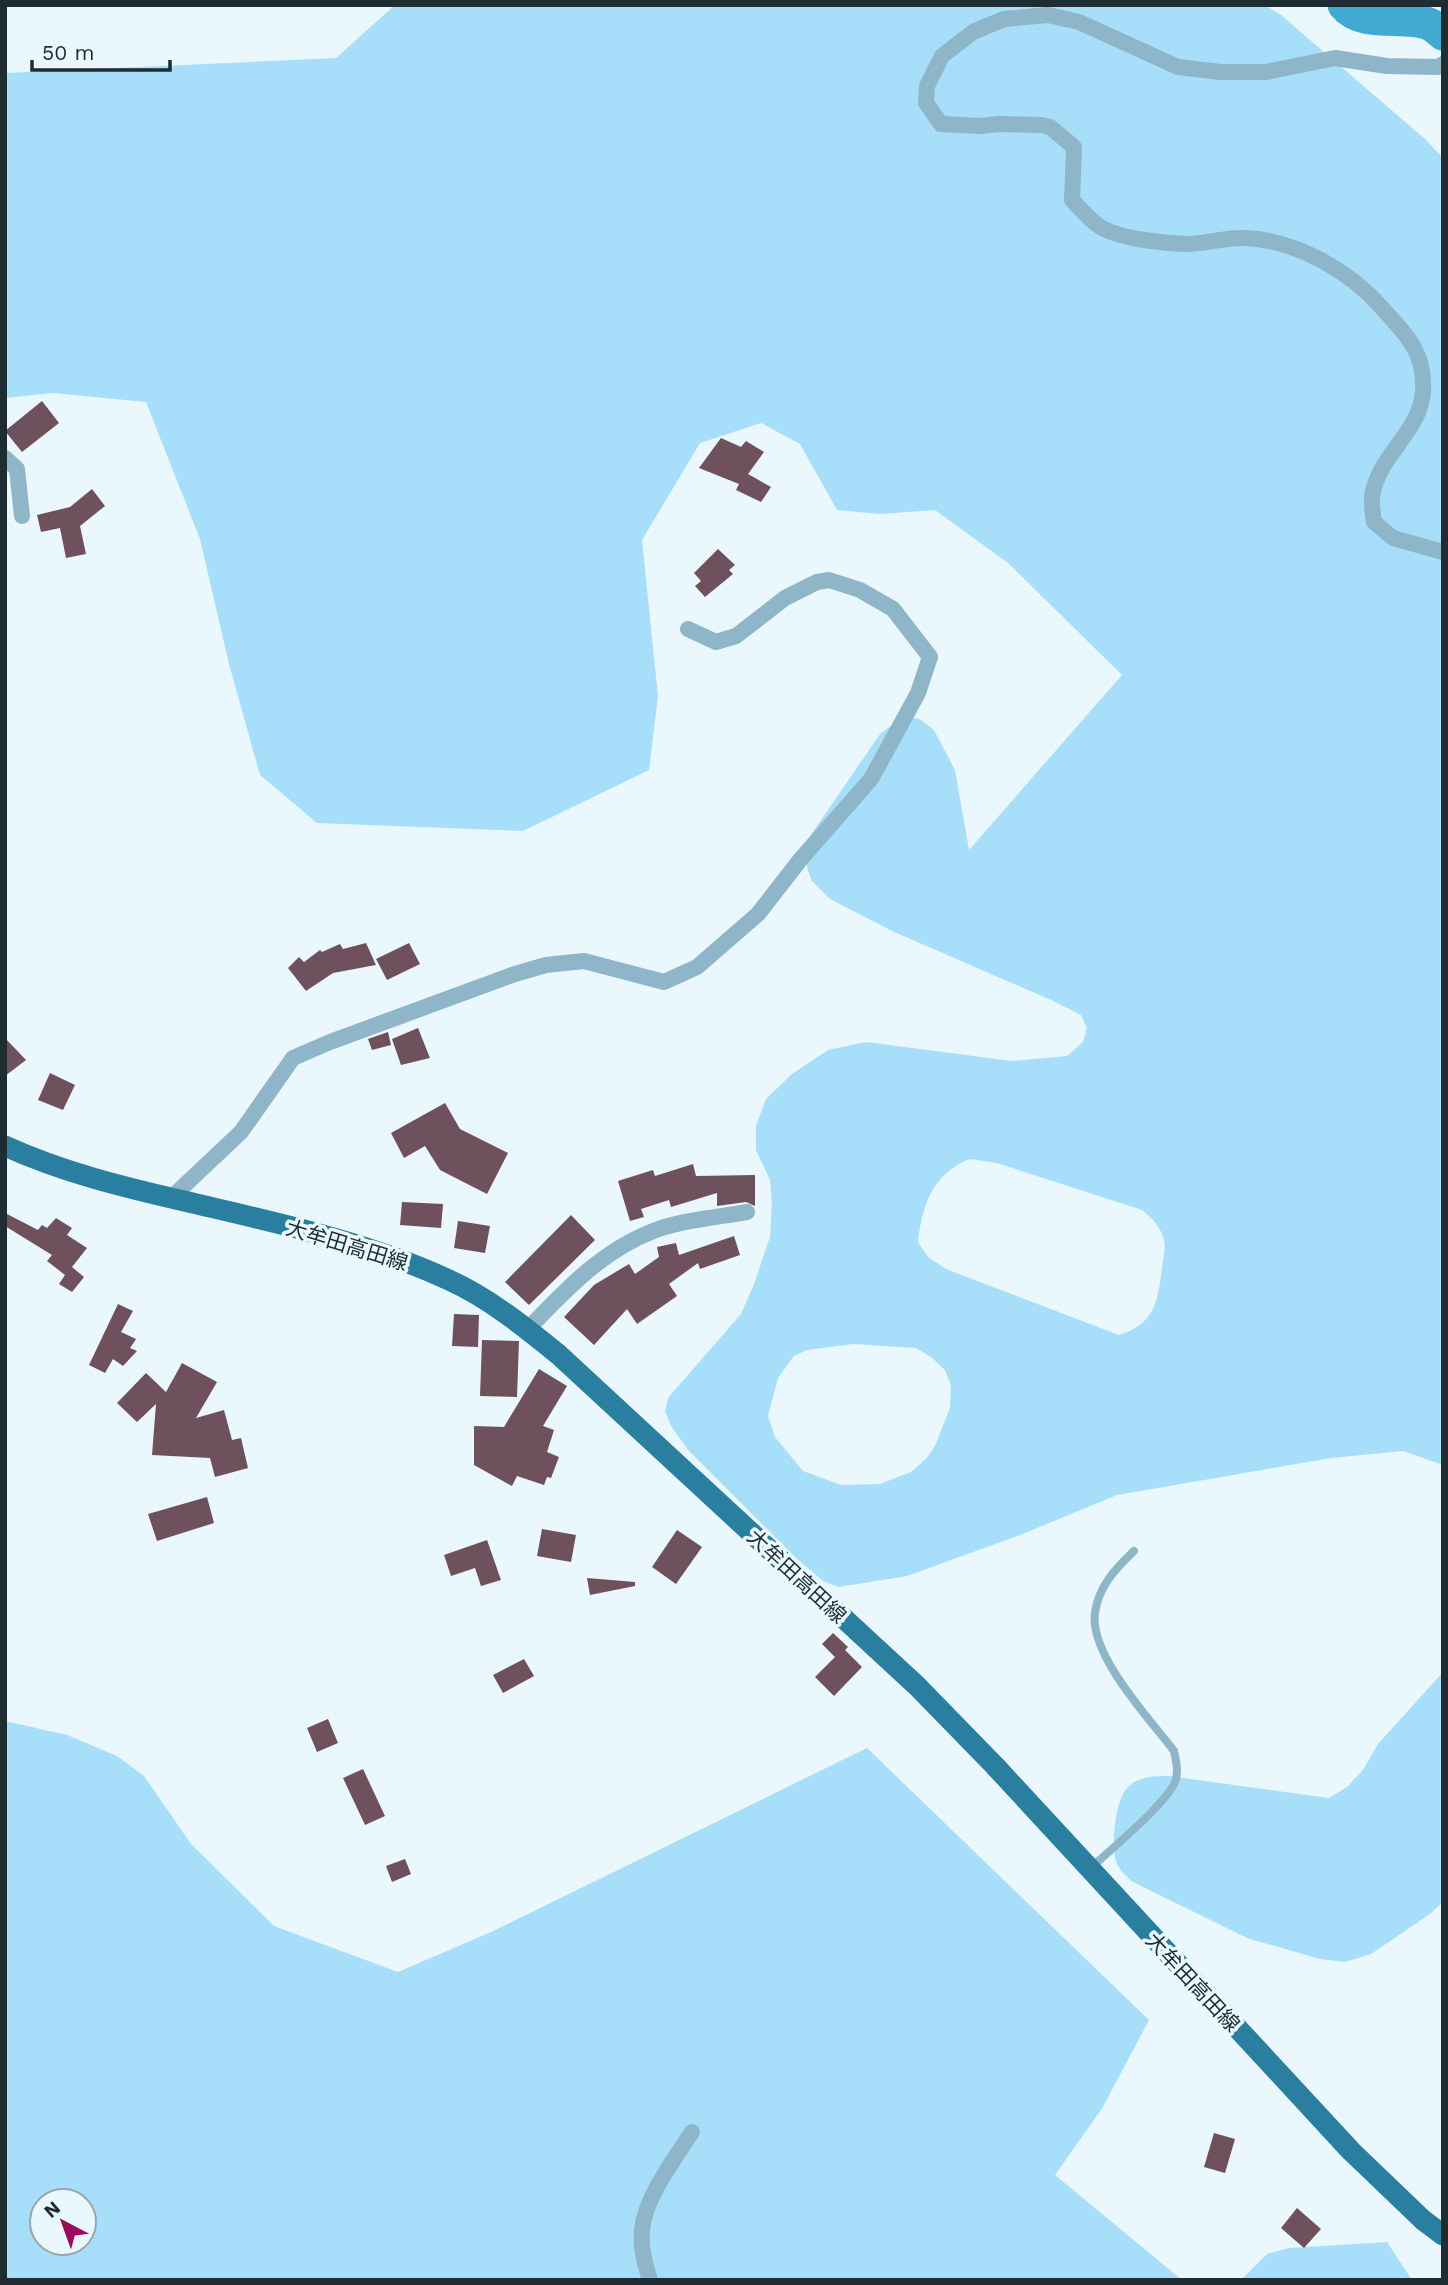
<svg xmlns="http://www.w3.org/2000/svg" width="1448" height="2285" font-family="'Work Sans','Noto Sans JP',sans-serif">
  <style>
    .green { fill: #a7dffa; fill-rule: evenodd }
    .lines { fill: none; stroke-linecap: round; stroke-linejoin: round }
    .river { stroke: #42a9d2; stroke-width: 33 }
    .building { fill: #6e515c }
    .service { stroke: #8eb5c8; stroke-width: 8 }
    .minor { stroke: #8eb5c8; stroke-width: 16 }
    .primary { stroke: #2a7fa0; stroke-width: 21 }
    .labels { text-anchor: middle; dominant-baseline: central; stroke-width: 7; stroke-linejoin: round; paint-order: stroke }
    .street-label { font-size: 21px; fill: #1f2c32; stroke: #eaf7fd }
  </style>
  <rect width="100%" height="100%" fill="#eaf7fd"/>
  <path class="green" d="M395,5H1265L1281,15L1425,139L1443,158V1465L1403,1451L1331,1458L1117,1495L1020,1535L907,1576L839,1587L823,1581L796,1558L688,1450L671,1426L665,1411L668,1398L741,1314L754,1284L770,1237L772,1202L770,1180L756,1150V1126L766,1099L792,1074L828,1050L866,1042L1012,1061L1067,1056L1083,1042L1087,1028L1081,1015L1051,1000L892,931L830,899L812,881L807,868L806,842L880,734L903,717L920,719L934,730L955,770L969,850L1122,675L1008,563L935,510L880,514L837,510L800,444L761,423L700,443L642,540L658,696L649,770L523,831L317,823L260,775L229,664L200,539L146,402L53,393L5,398V73L336,58ZM970,1159L997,1163L1142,1210C1152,1218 1161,1227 1164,1240C1166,1248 1163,1259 1162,1267C1158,1301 1155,1324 1119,1335L946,1269L928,1257L918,1242C922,1205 933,1173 970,1159ZM853,1344L916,1348L931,1357L945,1370L951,1385L950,1408L935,1446L926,1459L911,1472L880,1484L841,1485L803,1471L775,1437L768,1416L778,1378L794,1356L807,1350Z
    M1443,1672V1902L1430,1914L1371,1954L1345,1962L1320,1959L1247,1938L1133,1882C1126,1876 1119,1870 1116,1861C1111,1844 1115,1800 1128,1787C1139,1776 1154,1776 1169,1776L1329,1798L1347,1787L1363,1770L1378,1744Z
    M5,1721L67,1735L117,1756L144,1776L191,1844L274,1926L398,1972L491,1932L867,1748L1149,2020L1103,2107L1055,2175L1182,2280H5ZM42,2201H84V2243H42Z
    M1387,2242L1412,2280H1241L1267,2254L1289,2248Z"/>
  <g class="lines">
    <path class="river" d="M1344,5C1363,28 1404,14 1429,24C1434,26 1439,31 1443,34"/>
  </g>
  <path class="building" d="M42,401L59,423L22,452L5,431Z
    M721,438L741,447L746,441L764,452L748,474L771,487L761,502L736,490L739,484L699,468Z
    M92,489L105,506L80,526L86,554L66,558L60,528L41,532L37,515L70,507Z
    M718,549L735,565L729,570L733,574L705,597L695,586L701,581L694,573Z
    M366,943L376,965L333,973L306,991L288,968L299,957L304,962L320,950L322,952L340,944L343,949Z
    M409,943L420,964L387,980L376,959Z
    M418,1028L430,1058L401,1065L392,1039Z
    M388,1032L391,1045L372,1050L368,1039Z
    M5,1038L26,1060L5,1076Z
    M50,1073L75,1085L63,1110L38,1100Z
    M445,1103L460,1129L508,1153L487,1194L440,1170L425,1146L404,1158L391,1133Z
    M693,1164L696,1176L755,1175V1206L746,1202L717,1206V1193L671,1207L669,1200L641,1209L644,1217L630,1221L618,1181L653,1170L655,1176Z
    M402,1202L443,1204L441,1228L400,1225Z
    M7,1214L38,1230L42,1225L47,1228L56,1218L72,1228L67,1235L87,1248L72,1267L84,1277L72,1292L59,1284L65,1275L47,1261L52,1255L5,1226Z
    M571,1215L595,1240L529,1305L505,1282Z
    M458,1221L490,1226L485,1253L454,1248Z
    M734,1236L740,1255L700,1269L698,1263L669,1284L677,1296L637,1324L627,1309L594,1345L564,1317L594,1285L629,1264L635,1274L659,1257L657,1247L676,1243L679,1255Z
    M118,1304L133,1311L121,1332L136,1339L130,1348L137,1351L123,1366L113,1359L105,1373L89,1365Z
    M454,1314L479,1315L478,1347L452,1346Z
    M482,1340L519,1341L517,1397L480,1396Z
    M182,1363L217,1382L196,1418L224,1410L232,1440L241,1438L248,1468L215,1477L210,1458L152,1455L156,1404L137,1422L117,1403L146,1373L166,1392Z
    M539,1369L567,1386L543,1426L554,1430L547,1452L559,1457L551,1478L547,1477L544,1485L517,1476L512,1486L474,1465V1426L504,1427Z
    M207,1497L214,1523L157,1541L148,1514Z
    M542,1529L576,1535L571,1562L537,1556Z
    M677,1530L702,1547L676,1584L652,1567Z
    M487,1540L501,1580L481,1586L475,1568L451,1576L444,1555Z
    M587,1578L635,1582V1586L590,1595Z
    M833,1633L848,1647L845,1650L862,1667L834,1696L815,1677L835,1657L822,1644Z
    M524,1659L534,1676L503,1693L493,1675Z
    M328,1719L338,1743L317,1752L307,1728Z
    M363,1769L385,1816L365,1825L343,1778Z
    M405,1859L411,1874L392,1882L386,1866Z
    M1214,2133L1235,2139L1225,2173L1204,2167Z
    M1297,2208L1321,2229L1304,2248L1281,2228Z"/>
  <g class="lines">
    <path class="service" d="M1091,1868C1110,1850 1166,1804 1175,1782C1179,1772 1176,1761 1174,1751C1150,1719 1089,1655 1095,1613C1098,1587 1116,1568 1134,1551"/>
    <path class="minor" d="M1443,64L1438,67L1387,66L1335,58L1266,72H1221L1178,67L1079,22L1048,15L1004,19L973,32L942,56L927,86L926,103L941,124L980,126L999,124L1042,125L1050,127L1074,147L1072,200C1080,208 1089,219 1099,226C1118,239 1163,243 1187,244C1206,244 1226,237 1245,238C1296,240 1350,271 1383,309C1398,326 1416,343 1421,366C1435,428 1381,445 1372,496C1371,504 1373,514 1374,522L1393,538L1443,552
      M5,458L17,469L22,516
      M171,1198L241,1132L293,1058L330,1042L515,974L546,965L584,961L664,982L697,967L758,914L800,860L871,779L918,693L930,657L893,609L860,590L829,580L817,582L785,598L736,636L716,642L688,629
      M528,1329C565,1290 604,1249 656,1230C683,1220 719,1217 747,1212
      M650,2280C645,2264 640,2247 642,2230C645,2197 674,2160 692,2132"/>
    <path class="primary" d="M5,1146C62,1172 123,1187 184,1201C273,1222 365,1241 449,1280C489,1298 526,1328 559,1355L917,1686L995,1766L1351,2151L1423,2220L1443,2235"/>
  </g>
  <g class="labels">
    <g class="street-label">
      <text transform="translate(347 1245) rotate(17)">大牟田高田線</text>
      <text transform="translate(797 1576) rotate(43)">大牟田高田線</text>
      <text transform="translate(1193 1982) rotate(47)">大牟田高田線</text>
    </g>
  </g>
  <rect width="1448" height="2285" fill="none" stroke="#1f2c32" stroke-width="14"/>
  <g transform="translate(63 2222) rotate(319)"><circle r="33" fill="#eaf7fd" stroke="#99a6ac" stroke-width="2"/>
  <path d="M0-5L12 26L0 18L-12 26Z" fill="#9a0b5b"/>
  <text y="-10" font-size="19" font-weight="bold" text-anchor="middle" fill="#1f2c32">N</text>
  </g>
  <path d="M32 60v10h138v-10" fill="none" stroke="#1f2c32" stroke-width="3.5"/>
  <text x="42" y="60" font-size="21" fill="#1f2c32" stroke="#eaf7fd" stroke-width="5" paint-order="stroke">50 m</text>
</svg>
